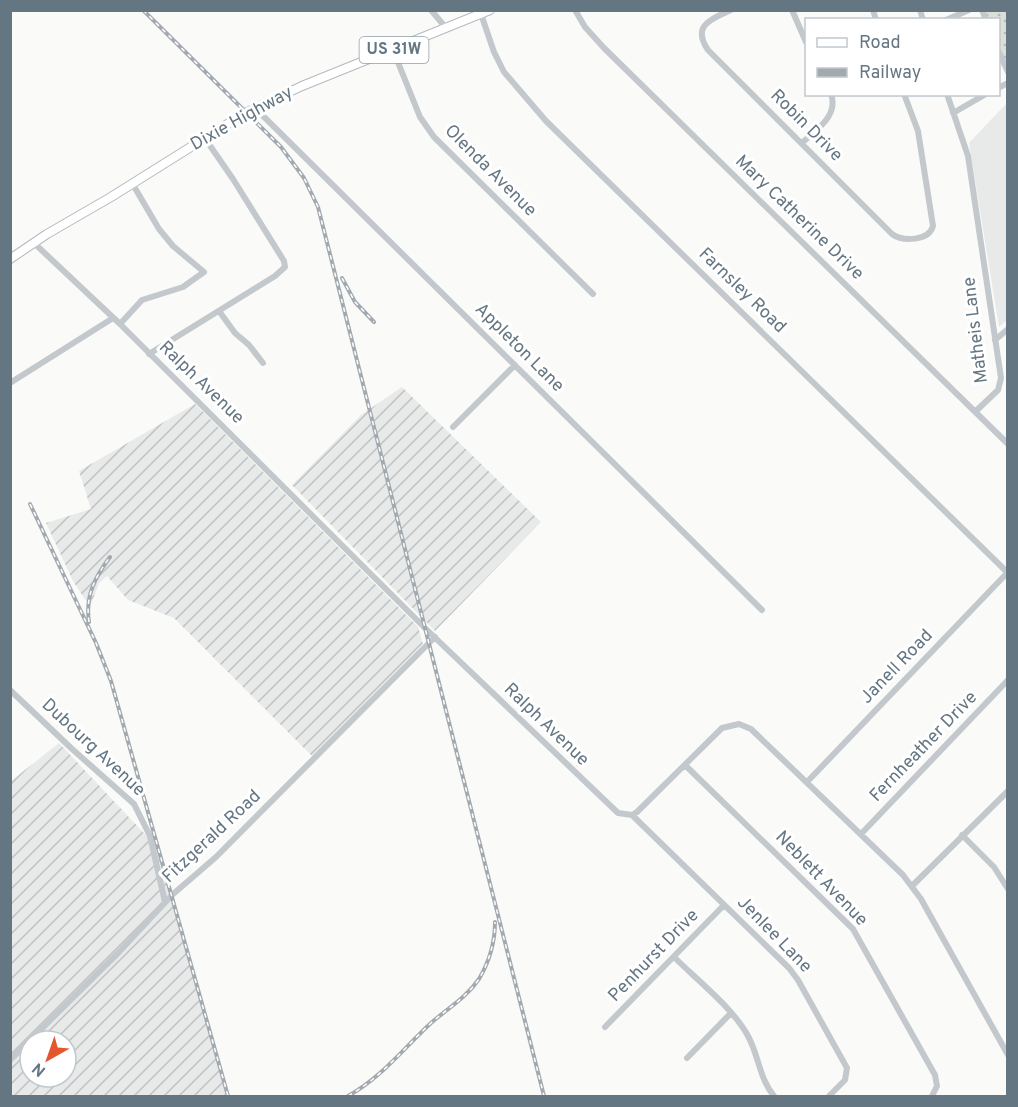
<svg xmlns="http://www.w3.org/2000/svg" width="1018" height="1107" font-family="Overpass,sans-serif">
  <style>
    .built { fill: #e8e9e9 }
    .industrial { fill: url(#industrial-furrows); fill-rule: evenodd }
    .grass { fill: url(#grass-dots) }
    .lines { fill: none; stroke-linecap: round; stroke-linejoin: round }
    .major-casing { stroke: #b5babe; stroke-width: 10 }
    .minor { stroke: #c3c8cc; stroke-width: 6 }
    .major { stroke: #fff; stroke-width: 8 }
    .rail-casing { stroke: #a2aab0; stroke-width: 4 }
    .rail { stroke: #fff; stroke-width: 1.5; stroke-dasharray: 4.5; stroke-linecap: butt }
    .labels { text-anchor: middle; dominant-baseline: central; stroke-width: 6; stroke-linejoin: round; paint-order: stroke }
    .shield { fill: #fff; stroke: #939fa8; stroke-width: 1.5 }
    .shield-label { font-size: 16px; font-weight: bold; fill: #657683 }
    .street-label { font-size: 18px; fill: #657683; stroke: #fff }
  </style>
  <defs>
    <pattern id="industrial-furrows" width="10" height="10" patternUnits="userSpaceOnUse" patternTransform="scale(1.5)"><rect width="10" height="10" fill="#e8e9e9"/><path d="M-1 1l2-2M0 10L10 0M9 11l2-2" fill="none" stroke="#c0c1c2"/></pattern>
    <pattern id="grass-dots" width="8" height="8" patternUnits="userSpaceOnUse" patternTransform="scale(1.5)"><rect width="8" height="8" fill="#dadfd7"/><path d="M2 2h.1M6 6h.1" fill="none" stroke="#b4b9b4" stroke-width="1.8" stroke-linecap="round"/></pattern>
  </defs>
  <rect width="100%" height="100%" fill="#fafaf8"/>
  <path class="built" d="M1007,103L1008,319L999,327L969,143Z"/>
  <path class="industrial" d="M402,387L541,522L435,631L292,485L361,415Z
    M195,404L418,627L423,644L313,757L174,618L128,600L107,576L99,583L90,607L73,581L46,523L91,509L79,471Z
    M59,743L159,849L228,1096H11V781ZM30,1041H66V1077H30Z"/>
  <path class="grass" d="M985,11H1007V65L999,43L998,20L989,19Z"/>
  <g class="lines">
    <defs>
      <path id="major" d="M10,259L47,234L111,197L245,113L302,86L490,10"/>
    </defs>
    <use href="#major" class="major-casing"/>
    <path class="minor" d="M431,10L446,28
      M575,10L585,27L604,48L1008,444
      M731,10C712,19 691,25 708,50L892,234C903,242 929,241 933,226L918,131L904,94
      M792,10L806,42
      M873,10L876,20
      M920,10L923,20
      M982,10L986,20
      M481,14L494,52L504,72L546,121L1008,573
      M946,20L969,10
      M393,50L420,117L434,137L593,294
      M998,50L1008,72
      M998,88L1008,83
      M947,94L968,156L1001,378L998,390L975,412
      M255,108L762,610
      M953,113L986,94
      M802,143C816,130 839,116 831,94
      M34,243L120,324L427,630L618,813L632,815L637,812L722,728L739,724L751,729L903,875L921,899L1008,1055
      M219,311L235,333L249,345L263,363
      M120,324L142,300L183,287L204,272L173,246L159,229L132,183
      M995,340L1008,329
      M149,354L275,276L285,267L284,261L233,179L204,137
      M10,383L113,318
      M453,427L515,365
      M10,690L71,748L134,804L150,836L165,902
      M685,765L853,929L935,1075L937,1086L932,1096
      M807,782L1008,572
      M632,815L789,968L798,980L847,1068L845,1080L829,1096
      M861,834L1008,680
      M962,835L994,867L1008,889
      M912,886L1008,791
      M674,957C697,980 733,1008 748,1036C759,1056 759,1078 774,1096
      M605,1027L724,905
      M687,1058L731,1013
      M10,1060L119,952L172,895L216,857L435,637"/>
    <use href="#major" class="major"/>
    <defs>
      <path id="rail" d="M143,10L281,147L304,178L318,207L544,1096
        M342,278L355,302L374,322
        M30,504L96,643L111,681L228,1096
        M89,622C85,596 95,577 110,557
        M348,1096C381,1078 404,1048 431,1023C448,1008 466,998 479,979C489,962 495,942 495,922"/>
    </defs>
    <use href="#rail" class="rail-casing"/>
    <use href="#rail" class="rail"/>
  </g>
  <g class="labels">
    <rect class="shield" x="359.5" y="37" width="69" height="26" rx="4.5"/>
    <g class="shield-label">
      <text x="394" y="50">US 31W</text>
    </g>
    <g class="street-label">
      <text transform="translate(242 119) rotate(-29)">Dixie Highway</text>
      <text transform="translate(806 126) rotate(45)">Robin Drive</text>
      <text transform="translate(490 171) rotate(45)">Olenda Avenue</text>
      <text transform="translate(799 218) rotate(44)">Mary Catherine Drive</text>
      <text transform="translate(742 291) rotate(44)">Farnsley Road</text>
      <text transform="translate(976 330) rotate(-97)">Matheis Lane</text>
      <text transform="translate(519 348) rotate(45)">Appleton Lane</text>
      <text transform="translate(201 383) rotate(44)">Ralph Avenue</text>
      <text transform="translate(897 667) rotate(-46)">Janell Road</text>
      <text transform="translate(546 725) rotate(44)">Ralph Avenue</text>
      <text transform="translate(924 747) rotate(-46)">Fernheather Drive</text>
      <text transform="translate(93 748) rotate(43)">Dubourg Avenue</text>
      <text transform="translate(212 837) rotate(-43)">Fitzgerald Road</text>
      <text transform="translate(821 879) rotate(46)">Neblett Avenue</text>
      <text transform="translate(774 935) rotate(46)">Jenlee Lane</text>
      <text transform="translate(654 956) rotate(-46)">Penhurst Drive</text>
    </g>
  </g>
  <rect width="1018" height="1107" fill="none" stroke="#657683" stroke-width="24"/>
  <rect x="805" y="18" width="195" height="78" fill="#ffffff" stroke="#c1c8cd" stroke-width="1.5"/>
  <rect x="817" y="38" width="30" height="9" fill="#ffffff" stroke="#c1c8cd" stroke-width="1.5"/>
  <text x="859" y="48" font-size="18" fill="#657683">Road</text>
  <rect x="817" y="68" width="30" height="9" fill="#a2aab0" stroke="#c1c8cd" stroke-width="1.5"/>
  <text x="859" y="78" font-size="18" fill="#657683">Railway</text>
  <g transform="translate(48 1059) rotate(220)"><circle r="28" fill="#ffffff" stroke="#c1c8cd" stroke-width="1.5"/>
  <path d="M0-4.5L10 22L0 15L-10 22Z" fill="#e4572e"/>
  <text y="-9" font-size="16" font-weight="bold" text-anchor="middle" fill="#657683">N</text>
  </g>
</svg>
